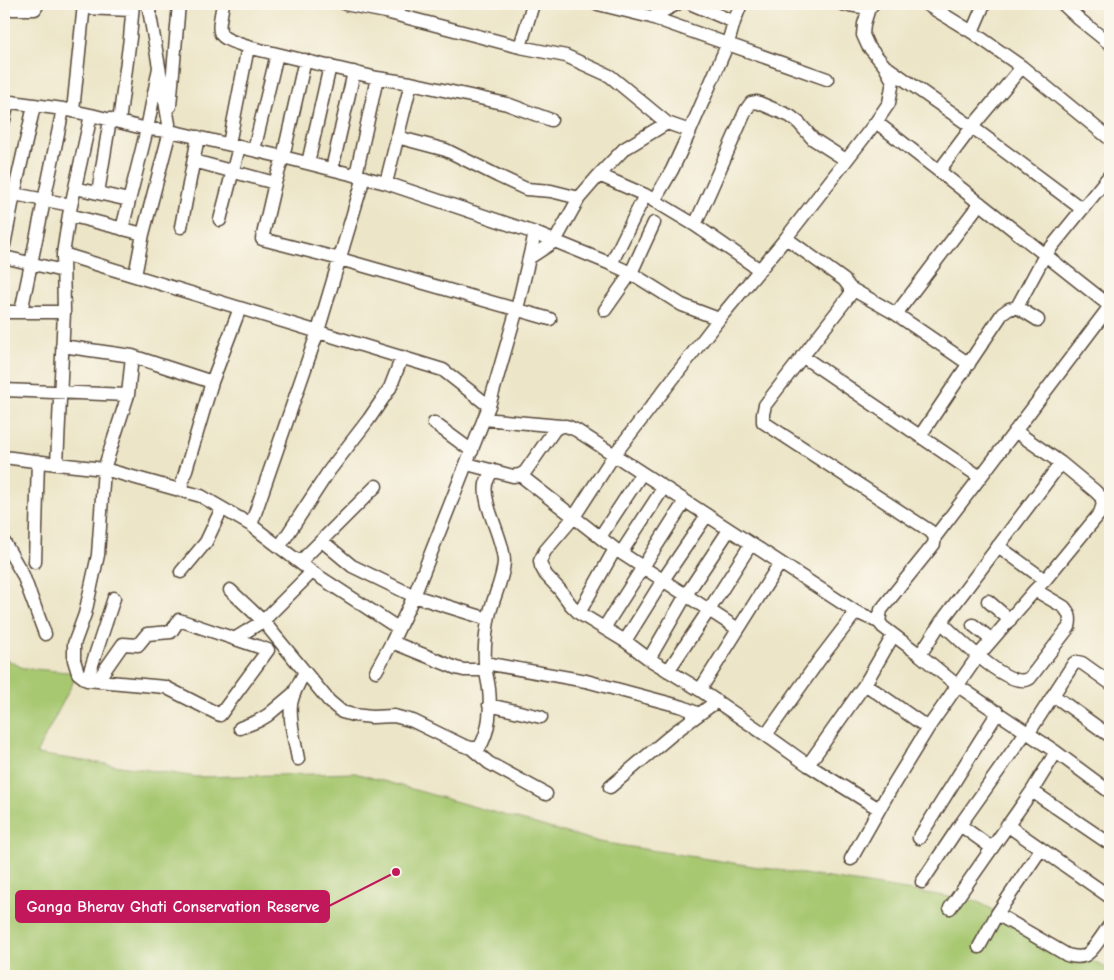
<svg xmlns="http://www.w3.org/2000/svg" width="1114" height="980" font-family="'Comic Neue',sans-serif">
  <style>
    .green { fill: #a7c871; stroke: #717948 }
    .lines { fill: none; stroke-linecap: round; stroke-linejoin: round }
    .minor-casing { stroke: #564637; stroke-width: 15 }
    .minor { stroke: #fff; stroke-width: 12 }
    .leader { fill: none; stroke: #c2185b; stroke-width: 2 }
    .callout-dot { fill: #c2185b; stroke: #fbf7ec; stroke-width: 2 }
    .callout { fill: #c2185b; stroke: #c2185b; stroke-width: 2 }
    .callout-label { font-size: 16px; text-anchor: middle; font-weight: bold; fill: #fff }
  </style>
  <rect width="100%" height="100%" fill="#fbf7ec"/>
  <filter id="ink" filterUnits="userSpaceOnUse"><feTurbulence type="fractalNoise" baseFrequency=".02" numOctaves="2"/><feDisplacementMap in="SourceGraphic" scale="10" xChannelSelector="R" yChannelSelector="G"/><feConvolveMatrix kernelMatrix="1 2 1 2 8 2 1 2 1" color-interpolation-filters="sRGB"/></filter>
  <filter id="wash" filterUnits="userSpaceOnUse"><feTurbulence type="fractalNoise" baseFrequency=".0096" numOctaves="4" result="noise"/><feDisplacementMap in="SourceGraphic" scale="20" xChannelSelector="R" yChannelSelector="G"/><feGaussianBlur stdDeviation="1.12" result="paint"/><feColorMatrix in="noise" values="0 0 0 0 0 0 0 0 0 0 0 0 0 0 0 0 0 1.4 0 .05"/><feComposite in="paint" operator="in"/></filter>
  <g filter="url(#wash)">
    <rect width="100%" height="100%" fill="#ece5c7"/>
    <path class="green" d="M4,658L23,668L78,673L36,754L197,777L355,773L599,842L976,901L1110,970V976H4Z"/>
  </g>
  <g filter="url(#ink)">
    <g class="lines">
      <defs>
        <path id="minor" d="M148,4L169,124
          M223,4C217,37 215,36 248,47L377,78L411,83L507,104L551,120
          M345,4L386,12L520,47L566,56L610,76L667,123L690,131
          M598,4L651,17L827,79
          M692,4L734,22
          M842,4L869,8
          M926,4L972,32L1022,67L1110,139
          M1063,4L1079,19L1110,44
          M84,8L132,10
          M4,9H35L38,4
          M651,17L677,4
          M972,32L984,4
          M520,47L533,4
          M305,60L283,157L275,183L262,239L340,259L550,319
          M888,68L972,127L1082,209
          M4,101L63,109L91,115L147,129L170,131L283,157L386,183L535,233L611,264L631,273L682,305L719,319L786,238L876,122L889,103L893,81L884,65L868,46L863,35L864,24L869,8L873,4
          M170,106L179,4
          M73,111L84,4
          M4,120L8,101
          M119,122L130,38L133,4
          M876,122L939,171L1110,306
          M397,137L446,150L498,176L526,189L551,191L579,198L599,175L624,149L667,123
          M229,144L248,47
          M254,150L277,54
          M194,161L275,183
          M308,163L330,66
          M332,169L354,72
          M939,171L972,127L1022,67
          M356,175L377,78
          M599,175L645,195L695,225L746,110L751,103L757,102L790,116L799,123L813,139L846,160
          M386,183L411,83
          M75,188L129,200
          M98,193L110,119
          M14,194L71,205
          M654,201L672,170L690,131L728,43L734,22L741,4
          M69,215L143,234
          M220,220L239,147
          M695,225L760,270
          M181,227L198,137
          M122,229L147,129L159,68
          M786,238L844,280L850,288L896,314L969,364
          M4,245L14,194L34,106
          M63,254L443,370L489,406
          M4,257L63,271
          M529,258L555,241L579,198
          M611,264L645,195
          M135,276L143,234L170,131
          M850,288V295L765,405L763,414V422L930,531L935,537
          M1017,307L1045,255L1110,175
          M605,310L631,273L654,223
          M4,312H64
          M21,312L63,109
          M896,314L980,203
          M719,319L614,455L574,517L545,551L540,561L541,566L546,575L560,590L571,605L579,613L625,641L649,659L700,690L766,735L808,765L865,684L893,636
          M62,346L132,356L212,382
          M802,356L980,477
          M4,390L128,395
          M484,419L560,426
          M434,423L472,451
          M920,436L1002,314L1009,309L1017,307L1038,320
          M4,457L57,464L104,469L201,496L251,525L312,572L398,628
          M57,464L64,312L63,254L69,215L91,115
          M467,464L513,476L520,475L525,472L555,429C564,424 567,426 576,430L856,612L879,622L883,627L920,655L958,686L1056,752L1110,792
          M520,475L615,549L738,629
          M180,490L212,382L240,308
          M251,525L318,331L364,177
          M600,537L642,473
          M322,541L352,566L414,596L488,619
          M4,542L23,575L45,634
          M280,546L329,471L369,419L390,388L402,357
          M998,546L1045,580
          M621,553L664,487
          M35,562L38,461
          M300,562L376,486
          M181,572L206,542L222,508
          M230,590L263,621L329,701L342,712L353,715L372,717L394,716L413,721L462,745L471,748H479C490,732 491,707 489,689C488,680 485,671 485,662C484,650 486,633 488,621C491,601 503,582 504,562C504,539 482,505 486,484C487,480 490,475 492,470
          M988,601L1010,620
          M579,613L615,549
          M879,622L881,610L934,544L935,537L1110,306
          M941,622C955,635 1010,692 1030,678L1069,627C1071,618 1070,614 1064,607L1035,590
          M973,625L992,640
          M604,628L685,501
          M234,639L263,621L312,572
          M625,641L663,580L707,515
          M392,642L456,668L464,670H486
          M920,655L941,622L1061,463
          M649,659L686,595L729,530
          M485,663L586,681L683,707L699,714
          M376,671L392,642L414,596L489,406L517,309L535,233
          M668,671L709,610L751,544
          M87,680L114,598
          M97,681L123,644L138,645L147,634L171,632L179,620L268,650L220,715L165,687L87,680L78,673L74,660V644L85,614L98,555L104,469L128,395L132,356
          M865,684L928,728
          M700,690L780,563
          M1053,695L1110,736
          M489,705L541,717
          M240,728L258,721L268,715L294,693
          M1028,734L1074,663L1077,662L1082,663L1110,683
          M766,735L820,659L856,612
          M471,748L489,763L546,794
          M298,759C295,742 289,721 291,704C293,693 299,682 305,672
          M808,765L879,809
          M610,787L675,732L717,701
          M1032,791L1110,844
          M960,825L992,848
          M1007,825L1110,897
          M919,838L998,712
          M851,859L890,790L928,728L978,656L1035,590L1045,580L1100,513L1103,504L1101,497L1095,491L1061,463L1015,431
          M922,882L960,825L1026,732
          M950,908L1032,791L1056,752
          M997,914L1067,955C1072,956 1078,958 1083,956C1092,954 1104,932 1110,925
          M979,947L997,914L1041,849"/>
      </defs>
      <use href="#minor" class="minor-casing"/>
      <use href="#minor" class="minor"/>
    </g>
  </g>
  <path class="leader" d="M396 872L329 906"/>
  <circle class="callout-dot" cx="396" cy="872" r="5"/>
  <rect class="callout" x="16" y="891" width="313" height="31" rx="5"/>
  <g class="callout-label">
    <text x="173" y="912">Ganga Bherav Ghati Conservation Reserve</text>
  </g>
  <rect width="1114" height="980" fill="none" stroke="#fbf7ec" stroke-width="20"/>
</svg>
